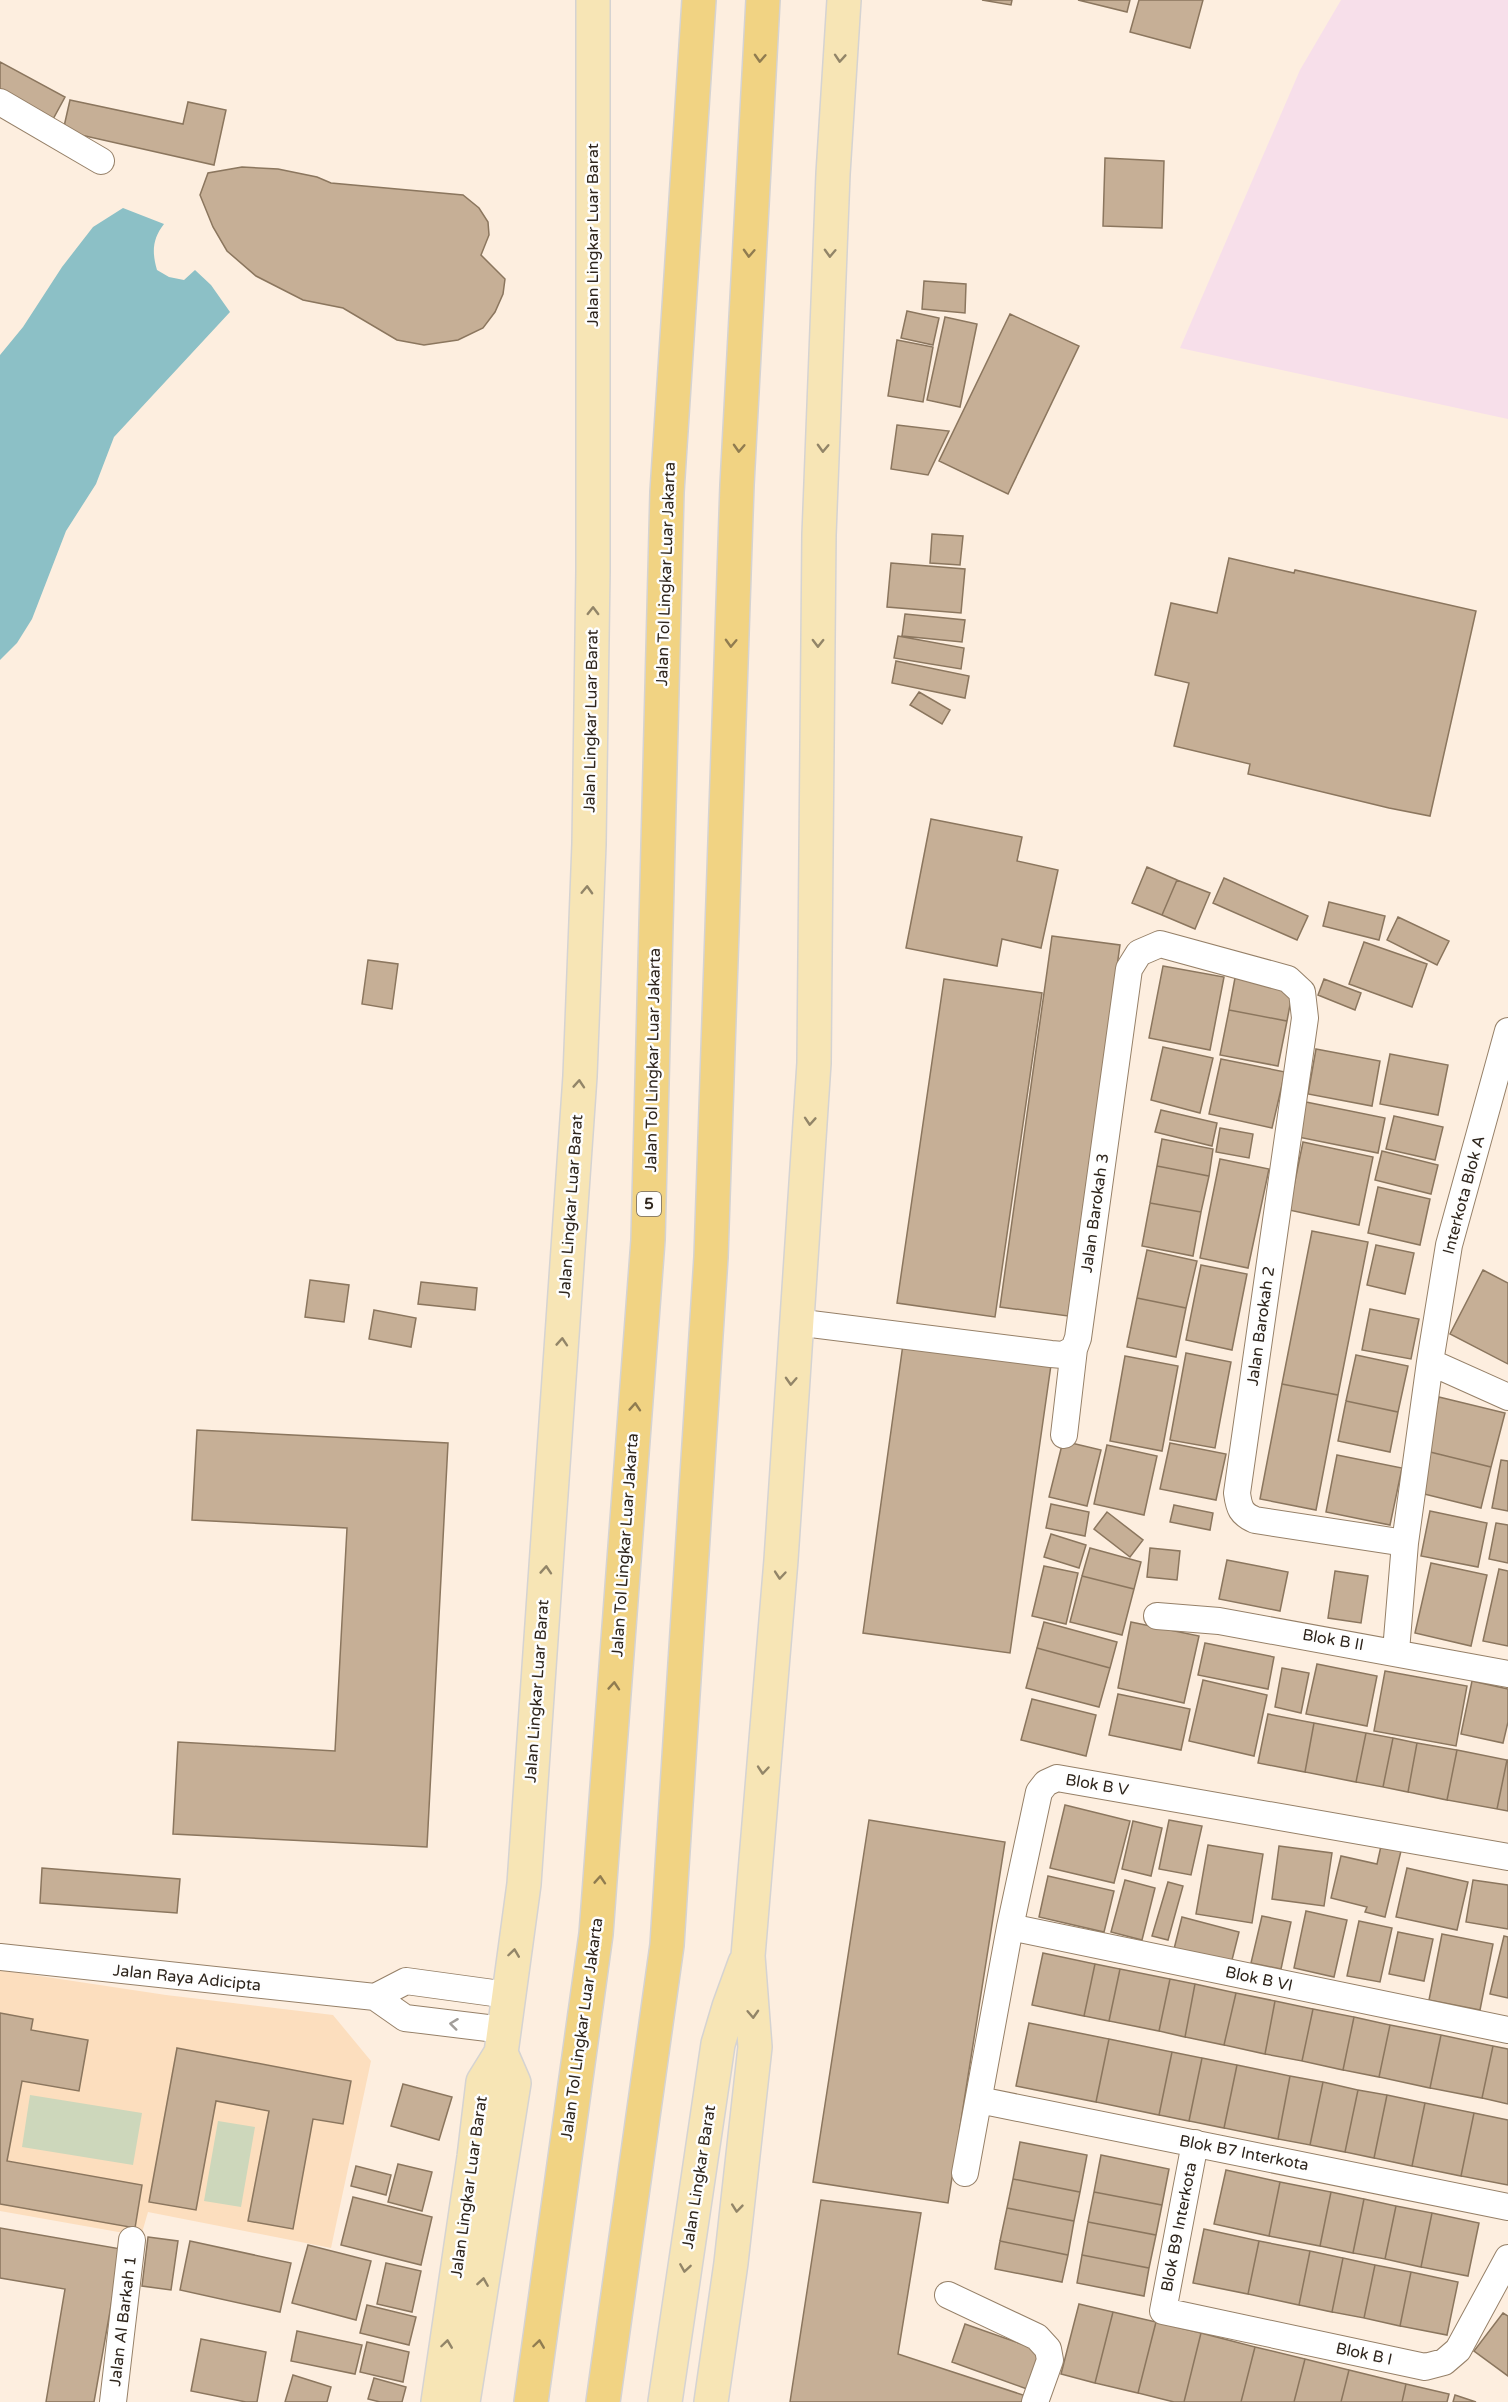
<svg xmlns="http://www.w3.org/2000/svg" width="1508" height="2402" font-family="'Varela Round',sans-serif">
  <style>
    .built { fill: #fcdebe }
    .industrial { fill: #f7dfea }
    .green { fill: #cdd7bb }
    .water { fill: #8cc0c6 }
    .building { fill: #c6af96; stroke: #8b765e; stroke-width: 1.5 }
    .lines { fill: none; stroke-linecap: round; stroke-linejoin: round }
    .street-casing { stroke: #968068; stroke-width: 28 }
    .primary-casing { stroke: #d5d3d2; stroke-width: 36 }
    .highway-casing { stroke: #d5d3d2; stroke-width: 36 }
    .street { stroke: #fff; stroke-width: 26 }
    .primary { stroke: #f7e5b5; stroke-width: 33 }
    .highway { stroke: #f1d383; stroke-width: 33 }
    .oneway { stroke: #907c50 }
    .oneway2 { stroke: #928568 }
    .oneway3 { stroke: #a19d99 }
    .labels { text-anchor: middle; dominant-baseline: central; stroke-width: 5; stroke-linejoin: round; paint-order: stroke }
    .shield { fill: #fefefe; stroke: #6c6660; stroke-width: 1.5 }
    .shield-label { font-size: 15px; font-weight: bold; fill: #2e251c }
    .street-label { font-size: 16px; fill: #2e251c; stroke: #fefefe }
  </style>
  <rect width="100%" height="100%" fill="#fdeedf"/>
  <path class="built" d="M0,1970L166,1995L333,2015L371,2061L331,2248L148,2212L141,2236L0,2211Z"/>
  <path class="industrial" d="M1341,0H1508V419L1180,348L1300,70Z"/>
  <path class="green" d="M30,2095L142,2113L133,2165L22,2147Z
    M218,2121L255,2127L241,2207L204,2201Z"/>
  <path class="water" d="M123,208L164,224C152,239 152,253 157,270L169,277L184,280L195,270L211,285L230,312L114,437L96,484L66,531L32,619L17,643L0,660V355L23,327L62,267L93,227Z"/>
  <path class="building" d="M982,0H1012L1011,5Z
    M1078,0H1130L1127,12Z
    M1139,0H1203L1190,48L1130,32Z
    M0,62L65,97L52,121L0,93Z
    M70,100L183,124L188,102L226,110L214,165L63,131Z
    M1105,158L1164,161L1162,228L1103,226Z
    M242,167L278,169L317,177L331,183L463,195L479,208L488,222L489,235L481,255L505,279L503,294L495,312L483,328L458,340L424,345L397,340L343,308L303,300L256,276L227,251L213,227L200,195L208,173Z
    M924,281L966,284L965,313L922,309Z
    M907,311L939,318L933,345L901,338Z
    M1010,314L1079,346L1008,494L939,461Z
    M945,317L977,324L960,407L927,400Z
    M897,340L933,347L923,402L888,396Z
    M897,425L949,431L928,475L891,469Z
    M932,534L963,536L960,565L930,563Z
    M1229,558L1294,573L1295,570L1476,611L1430,816L1389,808L1248,774L1250,764L1174,746L1189,683L1155,675L1171,603L1217,613Z
    M891,563L965,569L961,613L887,607Z
    M905,614L965,620L962,642L902,636Z
    M898,636L964,648L961,669L894,658Z
    M896,661L969,676L965,698L892,683Z
    M919,692L950,710L942,724L910,705Z
    M931,819L1022,837L1017,861L1058,870L1041,948L1002,939L997,966L906,948Z
    M1147,867L1177,880L1162,915L1132,903Z
    M1224,878L1308,916L1297,940L1213,903Z
    M1177,880L1210,893L1195,929L1162,915Z
    M1329,902L1385,916L1379,940L1323,926Z
    M1398,917L1449,941L1437,965L1387,940Z
    M1052,936L1120,945L1068,1316L1000,1307Z
    M1364,942L1427,964L1412,1007L1349,984Z
    M368,960L398,964L392,1009L362,1004Z
    M1163,966L1224,977L1210,1050L1149,1038Z
    M1235,978L1293,989L1287,1021L1229,1010Z
    M944,979L1042,993L995,1317L897,1303Z
    M1324,979L1361,993L1355,1010L1318,995Z
    M1229,1010L1287,1021L1278,1066L1220,1055Z
    M1163,1047L1213,1058L1200,1113L1151,1100Z
    M1316,1049L1380,1061L1372,1106L1308,1094Z
    M1390,1054L1448,1065L1438,1115L1380,1104Z
    M1221,1059L1285,1072L1272,1128L1209,1114Z
    M1306,1102L1385,1118L1378,1153L1298,1137Z
    M1161,1110L1217,1123L1212,1146L1155,1132Z
    M1394,1116L1443,1127L1435,1160L1386,1149Z
    M1220,1128L1253,1134L1249,1158L1216,1152Z
    M1162,1139L1213,1149L1209,1176L1157,1166Z
    M1303,1142L1373,1157L1359,1225L1289,1210Z
    M1382,1151L1438,1165L1431,1194L1375,1180Z
    M1220,1159L1269,1169L1248,1268L1200,1258Z
    M1157,1166L1209,1176L1201,1212L1150,1203Z
    M1378,1187L1430,1199L1420,1245L1368,1233Z
    M1150,1203L1201,1212L1193,1256L1142,1246Z
    M1312,1231L1368,1242L1338,1395L1282,1384Z
    M1376,1245L1414,1253L1405,1294L1367,1285Z
    M1147,1250L1197,1261L1186,1308L1137,1298Z
    M1201,1265L1247,1274L1232,1350L1186,1340Z
    M1483,1270L1508,1283V1364L1450,1334Z
    M310,1280L349,1285L344,1322L305,1317Z
    M421,1282L477,1288L475,1310L418,1304Z
    M1137,1298L1186,1308L1176,1357L1127,1347Z
    M1370,1309L1419,1319L1411,1359L1362,1350Z
    M374,1310L416,1318L411,1347L369,1339Z
    M904,1337L1052,1358L1010,1653L863,1633Z
    M1186,1353L1231,1362L1215,1448L1170,1440Z
    M1356,1355L1408,1366L1398,1412L1346,1401Z
    M1125,1356L1178,1366L1162,1451L1110,1441Z
    M1282,1384L1338,1395L1316,1510L1260,1499Z
    M1439,1397L1505,1413L1491,1467L1426,1451Z
    M1346,1401L1398,1412L1390,1452L1338,1441Z
    M197,1430L448,1443L427,1847L173,1834L178,1742L335,1751L347,1528L192,1520Z
    M1063,1441L1101,1450L1087,1506L1049,1497Z
    M1170,1443L1226,1454L1216,1500L1160,1489Z
    M1107,1445L1157,1456L1144,1515L1094,1504Z
    M1426,1451L1491,1467L1481,1508L1416,1492Z
    M1337,1455L1402,1468L1390,1525L1326,1512Z
    M1501,1460L1508,1461V1511L1492,1508Z
    M1051,1504L1089,1512L1085,1536L1046,1528Z
    M1174,1505L1213,1513L1210,1530L1170,1522Z
    M1430,1511L1487,1523L1478,1567L1421,1556Z
    M1107,1512L1143,1540L1130,1557L1094,1529Z
    M1496,1523L1508,1525V1563L1489,1559Z
    M1051,1534L1086,1545L1079,1568L1044,1557Z
    M1090,1548L1141,1562L1134,1589L1082,1576Z
    M1150,1548L1180,1551L1177,1580L1147,1577Z
    M1227,1560L1288,1572L1280,1611L1219,1599Z
    M1431,1563L1487,1575L1471,1646L1415,1633Z
    M1044,1566L1078,1573L1066,1624L1032,1616Z
    M1499,1569L1508,1571V1646L1483,1641Z
    M1335,1571L1368,1576L1361,1623L1328,1618Z
    M1082,1576L1134,1589L1122,1635L1070,1622Z
    M1044,1622L1117,1642L1110,1668L1037,1648Z
    M1131,1622L1199,1636L1184,1703L1118,1688Z
    M1205,1643L1274,1657L1268,1689L1198,1675Z
    M1037,1648L1110,1668L1099,1707L1026,1688Z
    M1317,1664L1377,1676L1367,1726L1306,1714Z
    M1282,1668L1309,1673L1301,1713L1275,1707Z
    M1385,1671L1467,1686L1456,1746L1374,1731Z
    M1203,1680L1267,1695L1254,1756L1189,1741Z
    M1472,1681L1508,1689V1722L1503,1743L1461,1734Z
    M1118,1694L1190,1709L1181,1750L1109,1735Z
    M1032,1699L1096,1715L1086,1756L1021,1740Z
    M1268,1714L1314,1723L1305,1772L1258,1763Z
    M1314,1723L1366,1733L1356,1782L1305,1772Z
    M1366,1733L1393,1738L1383,1787L1356,1782Z
    M1393,1738L1417,1743L1408,1792L1383,1787Z
    M1417,1743L1457,1750L1447,1800L1408,1792Z
    M1457,1750L1507,1760L1497,1809L1447,1800Z
    M1507,1760H1508V1811L1497,1809Z
    M1065,1805L1130,1821L1114,1883L1050,1868Z
    M869,1820L1005,1842L948,2203L813,2182Z
    M1169,1820L1202,1826L1191,1875L1159,1869Z
    M1133,1821L1162,1828L1151,1876L1122,1869Z
    M1208,1845L1263,1854L1252,1923L1196,1914Z
    M1279,1846L1332,1853L1324,1906L1272,1899Z
    M1381,1846L1401,1851L1385,1917L1365,1912L1367,1907L1331,1898L1341,1856L1377,1864Z
    M42,1868L180,1879L177,1913L40,1903Z
    M1407,1868L1468,1882L1457,1930L1396,1917Z
    M1048,1876L1114,1891L1104,1932L1039,1917Z
    M1125,1880L1155,1888L1142,1940L1111,1932Z
    M1473,1880L1508,1885V1929L1466,1922Z
    M1168,1882L1183,1886L1168,1940L1152,1936Z
    M1306,1911L1347,1920L1334,1977L1294,1968Z
    M1262,1916L1291,1922L1281,1969L1251,1963Z
    M1182,1917L1239,1932L1231,1964L1174,1949Z
    M1359,1921L1392,1928L1380,1982L1347,1976Z
    M1398,1932L1433,1939L1424,1981L1389,1974Z
    M1442,1934L1493,1944L1480,2010L1429,2000Z
    M1504,1936L1508,1937V1998L1490,1994Z
    M1043,1953L1095,1964L1084,2016L1032,2005Z
    M1095,1964L1120,1969L1109,2021L1084,2016Z
    M1120,1969L1170,1979L1159,2031L1109,2021Z
    M1170,1979L1195,1984L1185,2037L1159,2031Z
    M1195,1984L1236,1993L1224,2045L1185,2037Z
    M1236,1993L1275,2001L1265,2054L1224,2045Z
    M1275,2001L1313,2009L1302,2061L1265,2054Z
    M1313,2009L1354,2017L1343,2070L1302,2061Z
    M0,2013L33,2019L31,2030L88,2040L79,2091L22,2081L7,2161L142,2185L135,2228L0,2204Z
    M1354,2017L1390,2025L1379,2077L1343,2070Z
    M1029,2023L1109,2039L1096,2102L1016,2086Z
    M1390,2025L1441,2035L1430,2088L1379,2077Z
    M1441,2035L1493,2046L1482,2098L1430,2088Z
    M1109,2039L1172,2052L1159,2115L1096,2102Z
    M1493,2046L1508,2049V2104L1482,2098Z
    M177,2048L351,2081L343,2124L313,2119L293,2229L248,2221L269,2111L216,2101L196,2210L149,2202Z
    M1172,2052L1202,2058L1189,2121L1159,2115Z
    M1202,2058L1237,2065L1224,2128L1189,2121Z
    M1237,2065L1290,2076L1278,2139L1224,2128Z
    M1290,2076L1323,2082L1310,2145L1278,2139Z
    M1323,2082L1358,2090L1345,2152L1310,2145Z
    M403,2084L452,2097L439,2140L391,2126Z
    M1358,2090L1387,2095L1374,2158L1345,2152Z
    M1387,2095L1425,2103L1412,2166L1374,2158Z
    M1425,2103L1474,2113L1461,2176L1412,2166Z
    M1474,2113L1508,2120V2185L1461,2176Z
    M1020,2142L1087,2155L1080,2192L1013,2179Z
    M1101,2155L1169,2169L1162,2205L1094,2192Z
    M398,2164L432,2172L422,2211L388,2202Z
    M356,2166L391,2175L386,2195L351,2186Z
    M1226,2170L1280,2182L1269,2236L1214,2224Z
    M1013,2179L1080,2192L1074,2221L1007,2208Z
    M1280,2182L1331,2192L1320,2246L1269,2236Z
    M1094,2192L1162,2205L1156,2235L1088,2222Z
    M1331,2192L1364,2199L1353,2253L1320,2246Z
    M353,2197L432,2217L421,2265L341,2245Z
    M1364,2199L1396,2206L1385,2259L1353,2253Z
    M821,2200L921,2213L898,2354L1029,2397L1027,2402H790Z
    M1396,2206L1432,2213L1421,2267L1385,2259Z
    M1007,2208L1074,2221L1068,2255L1000,2241Z
    M1432,2213L1479,2223L1468,2276L1421,2267Z
    M1088,2222L1156,2235L1149,2268L1082,2255Z
    M0,2228L121,2249L94,2402H46L65,2289L0,2278Z
    M1204,2229L1259,2241L1248,2294L1193,2283Z
    M148,2237L178,2241L171,2290L142,2286Z
    M190,2241L291,2263L280,2312L180,2290Z
    M1000,2241L1068,2255L1062,2282L995,2269Z
    M1259,2241L1310,2251L1299,2305L1248,2294Z
    M308,2245L371,2261L356,2320L292,2303Z
    M1310,2251L1343,2258L1332,2312L1299,2305Z
    M1082,2255L1149,2268L1144,2296L1077,2283Z
    M1343,2258L1375,2265L1364,2318L1332,2312Z
    M386,2263L421,2271L412,2312L377,2304Z
    M1375,2265L1411,2272L1400,2326L1364,2318Z
    M1411,2272L1458,2282L1447,2335L1400,2326Z
    M1079,2304L1113,2312L1095,2383L1061,2374Z
    M367,2305L416,2317L409,2345L360,2333Z
    M1113,2312L1156,2322L1138,2393L1095,2383Z
    M1503,2313L1508,2316V2376L1474,2351Z
    M1156,2322L1201,2333L1184,2402H1174L1138,2393Z
    M965,2324L1041,2351L1027,2389L952,2362Z
    M297,2331L362,2345L355,2374L291,2361Z
    M1201,2333L1255,2347L1241,2402H1184Z
    M201,2339L266,2352L257,2402H246L191,2391Z
    M367,2342L409,2352L403,2382L360,2372Z
    M1255,2347L1305,2359L1294,2402H1241Z
    M1305,2359L1349,2370L1341,2402H1294Z
    M1349,2370L1406,2384L1402,2402H1341Z
    M293,2375L331,2387L327,2402H285Z
    M374,2378L406,2387L402,2402H380L368,2399Z
    M1406,2384L1449,2394L1447,2402H1402Z
    M1455,2395L1476,2402H1453Z"/>
  <g class="lines">
    <defs>
      <path id="street" d="M0,102L101,161
        M795,1322L1051,1354L1063,1355L1074,1349L1078,1338L1129,969L1139,953L1160,944L1288,979L1302,992L1305,1018L1237,1493C1239,1508 1241,1514 1255,1520L1405,1543
        M1430,1362L1508,1397
        M1064,1435L1074,1349
        M1157,1616L1219,1621L1508,1674
        M1396,1651L1405,1543L1430,1362L1449,1245L1508,1031
        M1010,1927L1508,2030
        M0,1957L375,1997L405,2018L504,2030
        M375,1997L406,1981L508,1995
        M979,2100L1508,2207
        M1195,2143L1163,2311L1425,2367L1444,2362L1458,2350L1508,2258
        M965,2173L1010,1927L1039,1792L1046,1783L1057,1778L1508,1857
        M948,2295L1037,2337L1048,2349L1050,2360L1035,2402
        M113,2402L132,2240"/>
      <path id="primary" d="M438,2402L474,2157L483,2082L501,2053L524,1884L580,1076L589,844L593,571V0
        M463,2402L514,2083L501,2053
        M665,2402L718,2044L729,2007L745,1963
        M711,2402L731,2263L755,2047L748,1956L781,1560L814,1063L819,535L833,174L844,0"/>
      <path id="highway" d="M531,2402L596,1934L648,1240L667,492L699,0
        M603,2402L667,1945L711,1257L737,485L763,0"/>
    </defs>
    <use href="#street" class="street-casing"/>
    <use href="#primary" class="primary-casing"/>
    <use href="#highway" class="highway-casing"/>
    <use href="#street" class="street"/>
    <use href="#primary" class="primary"/>
    <use href="#highway" class="highway"/>
  </g>
  <defs><path id="oneway-chevron" d="M-2-3.5L2.5 0L-2 3.5" fill="none" stroke-width="1.6" stroke-linecap="round" stroke-linejoin="round" transform="scale(1.5)"/></defs>
  <g class="oneway">
    <use href="#oneway-chevron" transform="translate(760 58) rotate(93)"/>
    <use href="#oneway-chevron" transform="translate(749 253) rotate(93)"/>
    <use href="#oneway-chevron" transform="translate(739 448) rotate(93)"/>
    <use href="#oneway-chevron" transform="translate(731 643) rotate(92)"/>
    <use href="#oneway-chevron" transform="translate(635 1407) rotate(-86)"/>
    <use href="#oneway-chevron" transform="translate(614 1686) rotate(-86)"/>
    <use href="#oneway-chevron" transform="translate(600 1880) rotate(-86)"/>
    <use href="#oneway-chevron" transform="translate(539 2344) rotate(-82)"/>
  </g>
  <g class="oneway2">
    <use href="#oneway-chevron" transform="translate(840 58) rotate(94)"/>
    <use href="#oneway-chevron" transform="translate(830 253) rotate(92)"/>
    <use href="#oneway-chevron" transform="translate(823 448) rotate(92)"/>
    <use href="#oneway-chevron" transform="translate(593 611) rotate(-89)"/>
    <use href="#oneway-chevron" transform="translate(818 643) rotate(91)"/>
    <use href="#oneway-chevron" transform="translate(587 890) rotate(-88)"/>
    <use href="#oneway-chevron" transform="translate(579 1084) rotate(-86)"/>
    <use href="#oneway-chevron" transform="translate(810 1121) rotate(94)"/>
    <use href="#oneway-chevron" transform="translate(562 1342) rotate(-86)"/>
    <use href="#oneway-chevron" transform="translate(791 1381) rotate(93)"/>
    <use href="#oneway-chevron" transform="translate(546 1570) rotate(-86)"/>
    <use href="#oneway-chevron" transform="translate(780 1575) rotate(95)"/>
    <use href="#oneway-chevron" transform="translate(763 1770) rotate(95)"/>
    <use href="#oneway-chevron" transform="translate(514 1953) rotate(-82)"/>
    <use href="#oneway-chevron" transform="translate(753 2014) rotate(87)"/>
    <use href="#oneway-chevron" transform="translate(737 2208) rotate(96)"/>
    <use href="#oneway-chevron" transform="translate(685 2268) rotate(99)"/>
    <use href="#oneway-chevron" transform="translate(483 2282) rotate(-81)"/>
    <use href="#oneway-chevron" transform="translate(447 2344) rotate(-82)"/>
  </g>
  <use class="oneway3" href="#oneway-chevron" transform="translate(454 2024) rotate(-173)"/>
  <g class="labels">
    <rect class="shield" x="637" y="1192" width="24" height="24" rx="4.5"/>
    <g class="shield-label">
      <text x="649" y="1204">5</text>
    </g>
    <g class="street-label">
      <text transform="translate(593 235) rotate(-90)">Jalan Lingkar Luar Barat</text>
      <text transform="translate(666 574) rotate(-88)">Jalan Tol Lingkar Luar Jakarta</text>
      <text transform="translate(591 721) rotate(-89)">Jalan Lingkar Luar Barat</text>
      <text transform="translate(653 1060) rotate(-89)">Jalan Tol Lingkar Luar Jakarta</text>
      <text transform="translate(1464 1195) rotate(-75)">Interkota Blok A</text>
      <text transform="translate(571 1206) rotate(-86)">Jalan Lingkar Luar Barat</text>
      <text transform="translate(1095 1213) rotate(-82)">Jalan Barokah 3</text>
      <text transform="translate(1261 1326) rotate(-82)">Jalan Barokah 2</text>
      <text transform="translate(625 1545) rotate(-86)">Jalan Tol Lingkar Luar Jakarta</text>
      <text transform="translate(1333 1640) rotate(10)">Blok B II</text>
      <text transform="translate(537 1691) rotate(-86)">Jalan Lingkar Luar Barat</text>
      <text transform="translate(1097 1785) rotate(10)">Blok B V</text>
      <text transform="translate(187 1978) rotate(6)">Jalan Raya Adicipta</text>
      <text transform="translate(1259 1979) rotate(12)">Blok B VI</text>
      <text transform="translate(582 2029) rotate(-82)">Jalan Tol Lingkar Luar Jakarta</text>
      <text transform="translate(1244 2153) rotate(11)">Blok B7 Interkota</text>
      <text transform="translate(699 2177) rotate(-81)">Jalan Lingkar Barat</text>
      <text transform="translate(469 2187) rotate(-82)">Jalan Lingkar Luar Barat</text>
      <text transform="translate(1179 2227) rotate(-79)">Blok B9 Interkota</text>
      <text transform="translate(123 2321) rotate(-83)">Jalan Al Barkah 1</text>
      <text transform="translate(1364 2354) rotate(12)">Blok B I</text>
    </g>
  </g>
</svg>
